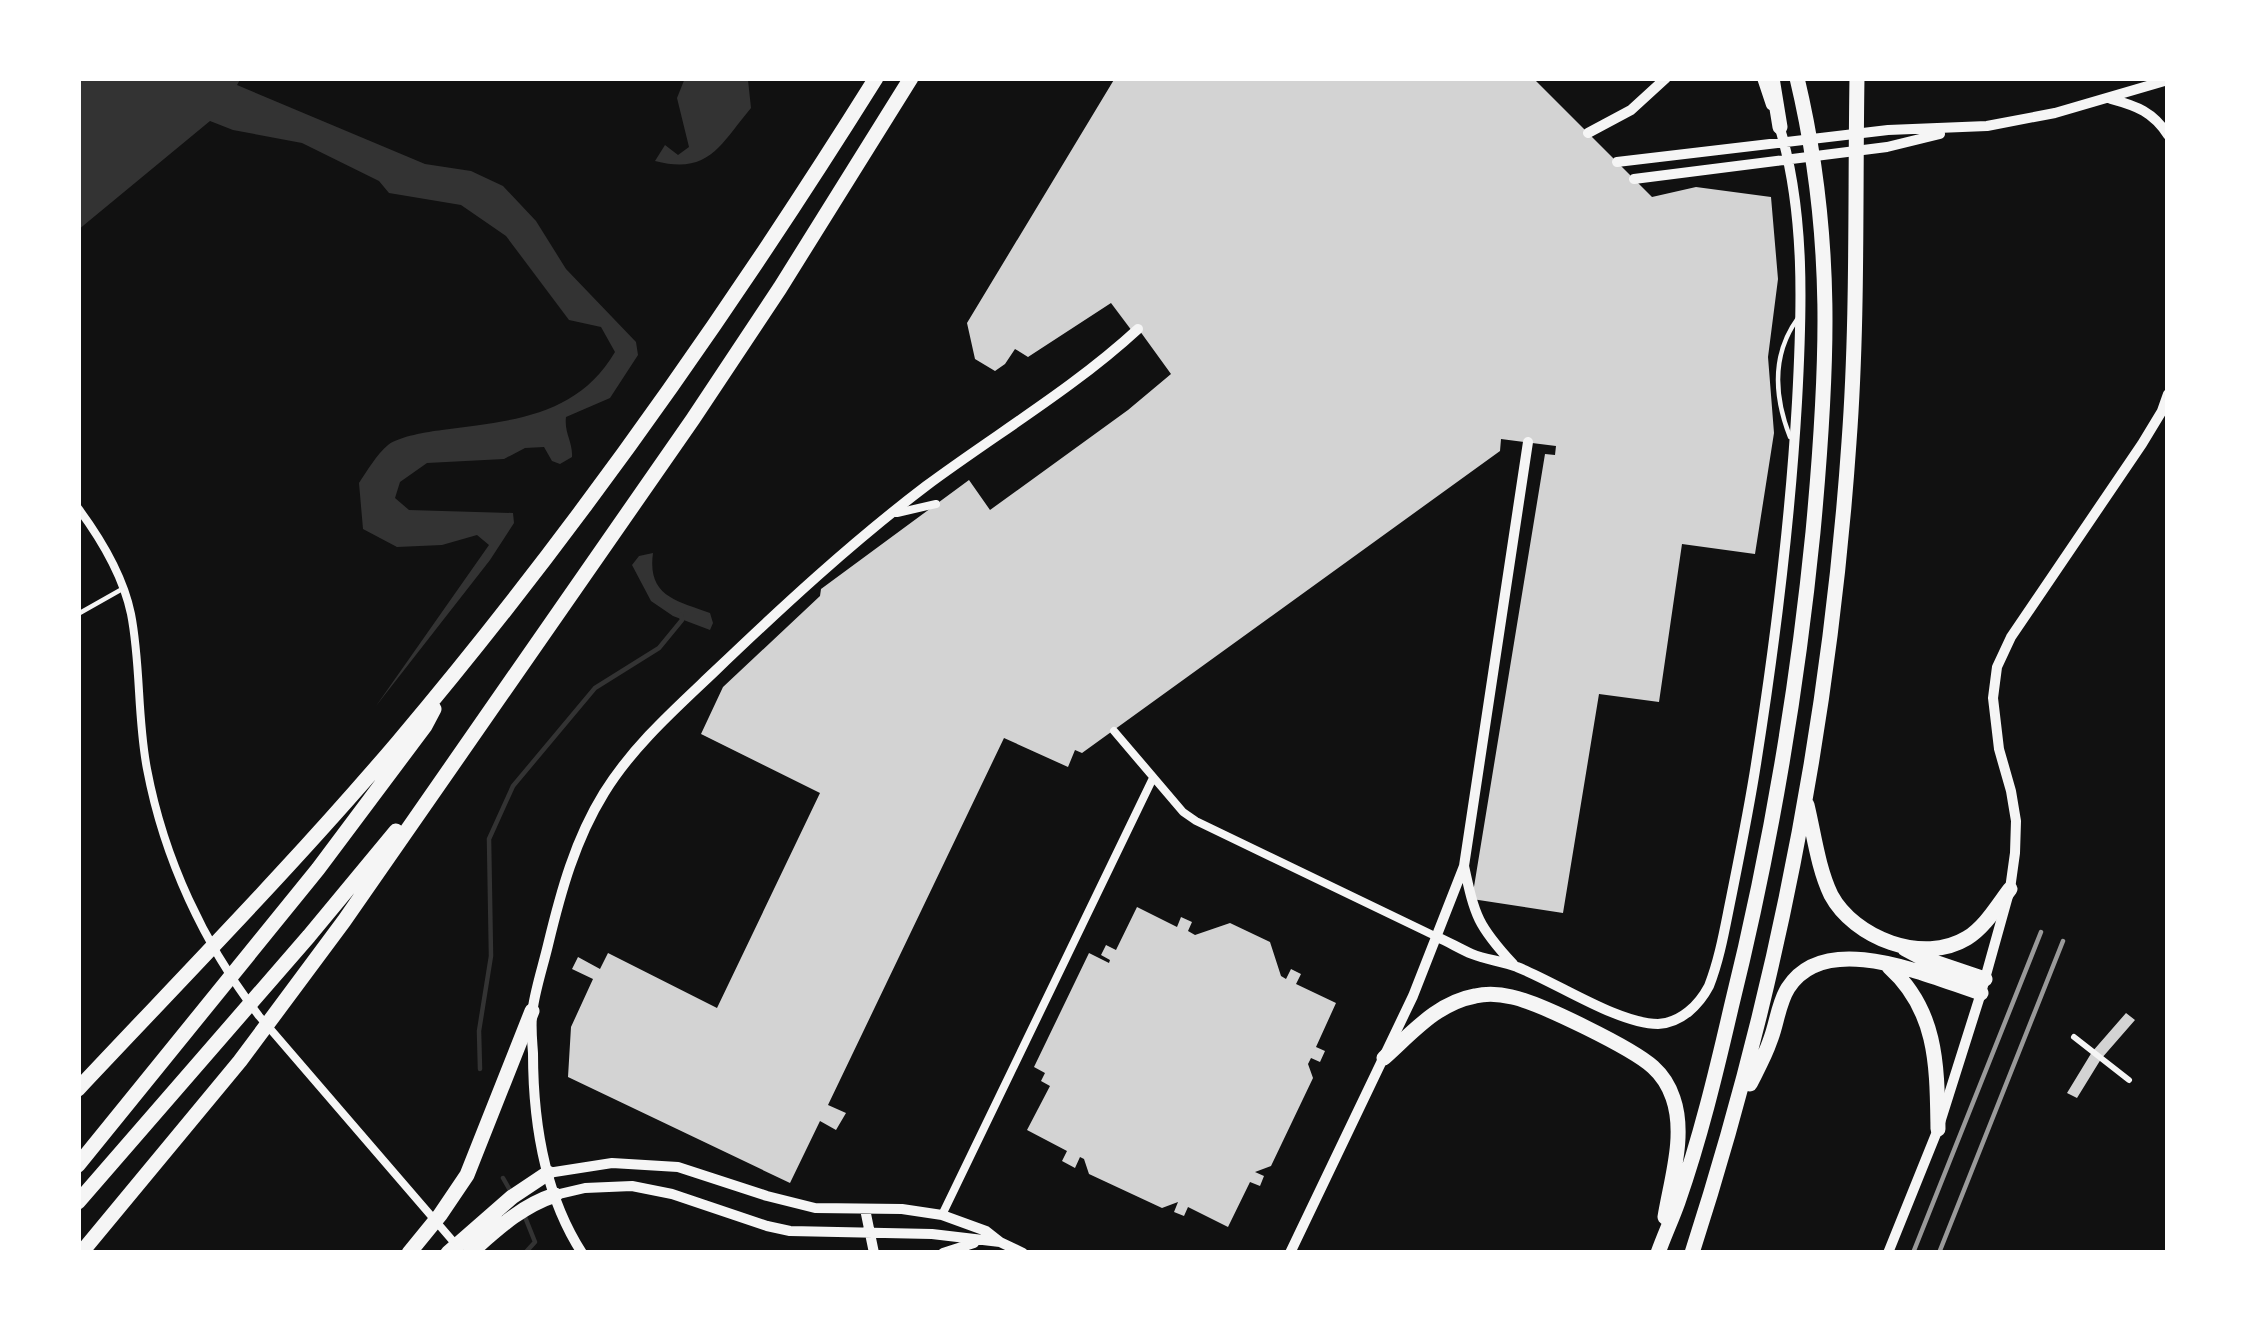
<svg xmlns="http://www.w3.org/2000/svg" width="2246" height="1331" font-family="'DM Sans',sans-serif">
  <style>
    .water { fill: #333 }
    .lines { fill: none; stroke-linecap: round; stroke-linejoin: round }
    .stream { stroke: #333; stroke-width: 4.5 }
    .building { fill: #d3d3d3 }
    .service { stroke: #f5f5f5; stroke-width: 4.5 }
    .pedestrian { stroke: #f5f5f5; stroke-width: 6 }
    .minor { stroke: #f5f5f5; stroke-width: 8 }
    .tertiary { stroke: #f5f5f5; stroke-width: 10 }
    .motorway { stroke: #f5f5f5; stroke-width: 15 }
    .rail { stroke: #9a9a9a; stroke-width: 4.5 }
  </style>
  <rect width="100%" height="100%" fill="#111"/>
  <path class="water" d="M78,78H241L237,85L425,164L471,171L503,186L536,221L566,269L636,342L638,355L610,398L566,417C564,433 573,442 572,457L560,464L552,461L544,447L525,448L504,459L427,463L400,482L395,498L409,510L513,513L514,523L490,560L376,706L489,545L477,535L442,545L397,547L363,529L359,483C367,471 377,454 388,445C400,436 427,432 442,430C510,421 577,417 615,352L601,327L569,320L506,236L461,205L389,193L379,181L302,143L233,130L210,121L78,230Z
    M685,78H746L748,80L751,108C720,145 709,175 655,161L665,145L678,155L689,147L677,98Z
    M653,553C647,596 676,601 710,613L713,623L710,630L673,616L651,601L632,565L639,556Z"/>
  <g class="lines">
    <path class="stream" d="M480,1069L479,1031L491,956L489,839L513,786L595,688L659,648L682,620L681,615
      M503,1178L511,1192
      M525,1217L535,1242L525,1253"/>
  </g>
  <path class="building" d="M1115,78H1533L1652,197L1696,187L1771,197L1778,279L1768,357L1774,433L1755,554L1682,544L1659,702L1599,694L1563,913L1472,899L1545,454L1555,455L1556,446L1501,439L1500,451L1082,753L1075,750L1068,767L1004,738L828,1105L846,1113L836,1130L820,1121L790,1183L568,1077L571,1027L593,979L572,969L578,957L600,969L608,953L717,1008L820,793L701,734L723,687L820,596L821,589L969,480L990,510L1128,410L1171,374L1137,327L1132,331L1111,303L1028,357L1015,349L1005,364L995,371L975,359L967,323Z
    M1137,907L1177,927L1181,917L1192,922L1188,931L1195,935L1230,923L1270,942L1281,976L1286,979L1291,969L1301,974L1296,984L1336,1003L1316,1047L1325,1051L1320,1062L1311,1058L1308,1064L1313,1078L1271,1166L1255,1172L1264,1176L1260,1186L1250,1182L1228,1227L1188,1207L1184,1216L1174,1212L1178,1202L1162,1208L1089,1174L1084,1159L1080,1157L1075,1168L1062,1161L1067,1151L1027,1130L1050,1086L1041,1081L1045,1073L1034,1067L1089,953L1109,963L1110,960L1101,955L1106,945L1116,950Z
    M2126,1013L2135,1020L2101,1059L2077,1098L2067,1093L2092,1052Z"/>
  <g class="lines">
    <path class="service" d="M1790,437C1774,396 1771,355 1798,318
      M78,614L124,588"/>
    <path class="pedestrian" d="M2074,1037L2129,1080"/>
    <path class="minor" d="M78,508C101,539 123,575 131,614C141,665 137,717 147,769C164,859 204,944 259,1016L458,1247
      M897,513L936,504
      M1114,731L1183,812L1196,821L1437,937
      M942,1215L1153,778"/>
    <path class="tertiary" d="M1762,78L1771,105
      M2111,99C2137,106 2153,112 2168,135
      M1588,133L1631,110L1666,78
      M1617,162L1888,130L1987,126L2055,113L2168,80
      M1634,179L1887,147L1940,134
      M1464,866C1475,917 1478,926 1513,964
      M1437,937C1449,942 1460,949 1472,954C1486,960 1503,961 1517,967C1556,982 1618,1024 1658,1024C1681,1023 1699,1005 1709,986C1720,958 1725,927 1731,898C1740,853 1749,809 1756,764C1775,644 1790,523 1797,402C1802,311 1806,210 1778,122
      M548,1173L612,1163L678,1167L767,1196L815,1208L902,1209L942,1215L986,1231L1000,1242L1023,1253
      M555,1195L585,1188L632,1186L672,1194L767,1226L790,1231L932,1234L1000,1242
      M865,1209L874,1253
      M582,1253C544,1194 533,1121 533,1053C532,1038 530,1022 533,1007C536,987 543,966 548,945C561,891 575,840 604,793C633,746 675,709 714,672C782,607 851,543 926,486C996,434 1074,388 1138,329
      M943,1253L974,1243
      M1290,1253L1413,996L1464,866L1528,442
      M1888,1253L1938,1129L1981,993L2010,889L2015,853L2016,821L2011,791L1999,749L1993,698L1997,667L2011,637L2142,444L2162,411L2168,394"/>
    <path class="motorway" d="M1772,78L1780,127
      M1807,805C1814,834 1818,868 1831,895C1854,938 1923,965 1967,938C1985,927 1997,906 2010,889
      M1905,949L1920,957L1985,979
      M1889,967C1938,1011 1937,1067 1938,1129
      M1384,1058C1412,1033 1437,1003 1475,996C1487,993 1500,994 1512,997C1540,1003 1632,1048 1653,1067C1663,1076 1669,1086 1673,1098C1686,1135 1671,1180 1665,1217
      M1750,1084C1757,1070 1765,1056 1770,1041C1777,1024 1778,1004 1788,988C1826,928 1930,977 1981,993
      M78,1089C186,974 296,862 398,742C574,534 732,308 876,78
      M78,1165L318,869L425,726L434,709
      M78,1202L309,936L396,831
      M81,1253L240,1061L344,921L693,419L780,288L911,78
      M409,1253L440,1215L467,1175L532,1011
      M448,1253L512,1197L548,1173
      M470,1253C496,1230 521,1206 555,1195
      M1658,1253C1664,1236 1672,1219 1678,1202C1700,1139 1716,1073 1731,1008C1770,851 1797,692 1813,532C1828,371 1835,237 1797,78
      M1692,1253C1777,990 1830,717 1849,442C1858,321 1855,199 1857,78"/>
    <path class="rail" d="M1913,1253L2041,932
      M1939,1253L2063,941"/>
  </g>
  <rect width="2246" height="1331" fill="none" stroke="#ffffff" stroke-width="162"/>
</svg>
